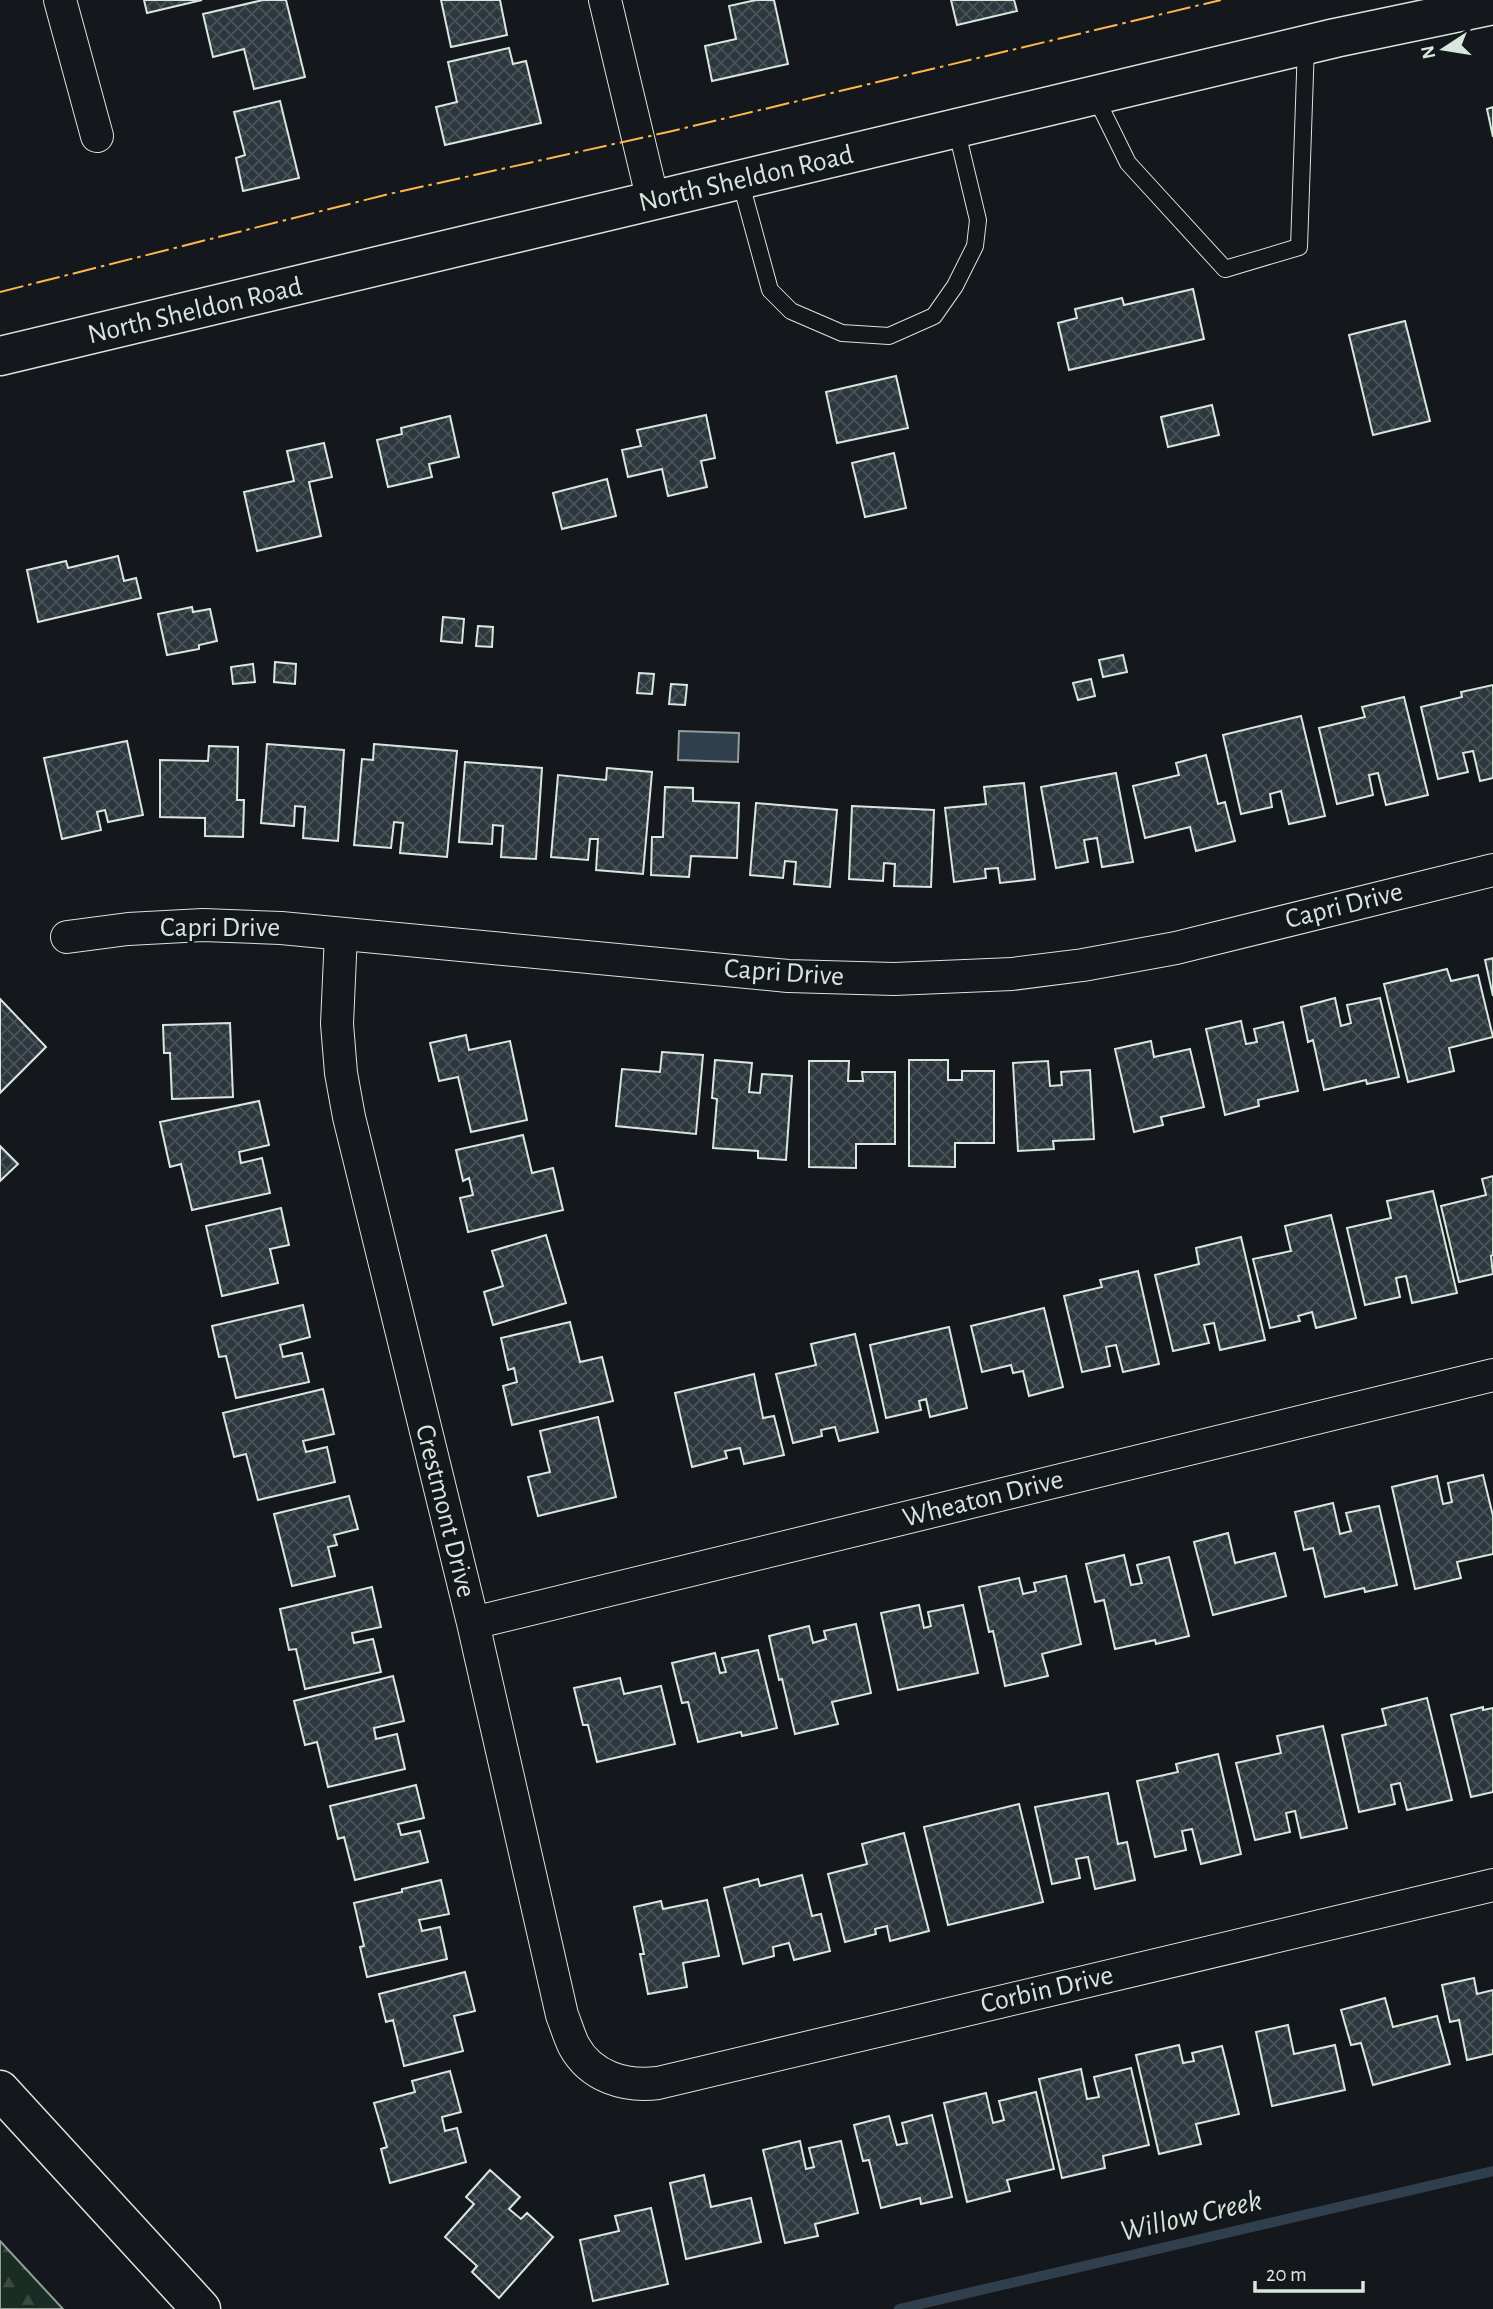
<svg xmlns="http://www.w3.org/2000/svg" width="1493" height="2309" font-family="'Alegreya Sans',sans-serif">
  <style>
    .forest { fill: url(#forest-firs); stroke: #939e99; stroke-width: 2 }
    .water { fill: #2f3f4d; stroke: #939e99; stroke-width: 2 }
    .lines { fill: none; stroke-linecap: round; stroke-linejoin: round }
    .stream { stroke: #2f3f4d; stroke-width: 10 }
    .building { fill: url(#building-cross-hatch); stroke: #d8e6dc; stroke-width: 2 }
    .service-casing { stroke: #d8e6dc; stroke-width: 18 }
    .minor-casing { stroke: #d8e6dc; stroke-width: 34 }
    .tertiary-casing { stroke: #d8e6dc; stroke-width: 41 }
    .secondary-casing { stroke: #d8e6dc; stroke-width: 41 }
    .service { stroke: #14181c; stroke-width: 16 }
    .minor { stroke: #14181c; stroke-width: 32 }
    .tertiary { stroke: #14181c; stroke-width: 38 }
    .secondary { stroke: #14181c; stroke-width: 38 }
    .power { stroke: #ffb74d; stroke-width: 2; stroke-dasharray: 24 5 3.5 5; stroke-linecap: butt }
    .labels { text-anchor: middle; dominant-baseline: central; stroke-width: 5; stroke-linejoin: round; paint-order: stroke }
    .street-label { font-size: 28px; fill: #d8e6dc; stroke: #14181c }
    .water-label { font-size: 30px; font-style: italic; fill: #d8e6dc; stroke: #14181c }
  </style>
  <defs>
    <pattern id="forest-firs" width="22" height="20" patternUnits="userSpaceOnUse" patternTransform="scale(1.75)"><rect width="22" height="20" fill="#1a2d24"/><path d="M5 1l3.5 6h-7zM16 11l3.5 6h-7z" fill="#3b4b43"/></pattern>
    <pattern id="building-cross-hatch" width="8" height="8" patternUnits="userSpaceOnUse" patternTransform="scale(1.75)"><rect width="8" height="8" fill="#2c363c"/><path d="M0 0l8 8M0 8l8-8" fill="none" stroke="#4a5358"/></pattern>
  </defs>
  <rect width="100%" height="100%" fill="#14181c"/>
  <path class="forest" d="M0,2241L63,2309H0Z"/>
  <path class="water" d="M679,731L739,733L738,762L678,760Z"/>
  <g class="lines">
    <path class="stream" d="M899,2309L1493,2171"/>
  </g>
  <path class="building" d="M144,0H202L147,13Z
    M263,0H286L305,77L254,89L244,49L213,57L203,14Z
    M441,0H500L507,35L451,47Z
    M756,0H774L788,64L712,81L705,46L736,39L729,6Z
    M951,0H1014L1017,11L957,25Z
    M509,48L513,64L526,61L541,123L445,145L436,107L457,102L448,62Z
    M280,101L299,178L243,191L236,158L245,155L234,112Z
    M1493,107V137L1487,109Z
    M1193,289L1204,339L1069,370L1058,323L1077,318L1075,309L1122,298L1124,305Z
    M1405,321L1430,421L1373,435L1349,335Z
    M896,376L908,428L837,443L826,392Z
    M1212,405L1219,435L1168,447L1161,417Z
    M706,415L715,458L701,461L707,487L668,496L662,469L628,477L622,450L641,446L637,430Z
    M450,416L459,457L429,464L432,477L388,487L377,440L402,434L401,428Z
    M324,443L332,477L309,482L321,536L257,551L244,492L294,481L287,451Z
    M894,453L906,508L865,517L852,463Z
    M607,479L616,516L562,529L553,493Z
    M118,556L124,581L136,578L141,598L38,622L27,570L66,561L68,568Z
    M192,607L193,612L210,609L217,641L199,645V649L167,655L158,614Z
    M443,617L464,619L462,643L441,641Z
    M478,626L493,627L492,647L476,646Z
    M1123,655L1127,672L1103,677L1099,660Z
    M275,662L296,664L295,684L274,682Z
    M253,664L255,682L233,684L231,667Z
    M639,673L654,674L652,694L637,693Z
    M1091,679L1095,696L1078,700L1073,683Z
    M671,684L687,685L685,705L669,704Z
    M1493,685V778L1480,781L1473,751L1463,753L1468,772L1438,779L1421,707L1462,697L1461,692Z
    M1404,697L1428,795L1386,805L1378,773L1369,775L1373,795L1337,804L1319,728L1365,717L1362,707Z
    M1301,716L1325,816L1289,824L1281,791L1270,794L1272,807L1241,814L1223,735Z
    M127,741L143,815L108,822L105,810L97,812L101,830L62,839L44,758Z
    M267,744L344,750L338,841L303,838L305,807L295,806L294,826L261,823Z
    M374,744L457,751L447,857L400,853L403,823L394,822L391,848L354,845L362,759L373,760Z
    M209,746L238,747L237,800H244L243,837L205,836V818L160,817V760L208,761Z
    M1206,755L1218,804L1225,802L1235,841L1196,851L1190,827L1145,838L1133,786L1179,775L1176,763Z
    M465,762L542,768L536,859L501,857L503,826L493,825L492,844L459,842Z
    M607,768L652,772L643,874L596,870L598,839H590L588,860L551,857L558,775L606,780Z
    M1116,773L1133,862L1102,867L1097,838L1084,840L1088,862L1056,868L1041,787Z
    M1024,783L1035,879L1000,883L998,868L985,869L986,878L954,882L945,808L986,804L984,787Z
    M665,787L693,788V801L739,803L737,858L691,856L689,877L651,875L652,837H663Z
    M756,803L837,810L830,887L794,884L796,862L785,861L783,878L750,875Z
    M852,806L934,810L931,887L894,886L895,864L884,863L883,881L849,879Z
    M1493,958V996L1485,960Z
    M1447,969L1451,981L1478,975L1493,1037L1449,1048L1454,1071L1408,1082L1384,984Z
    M1335,998L1341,1026L1351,1023L1347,1005L1380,998L1399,1077L1367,1084L1366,1080L1324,1090L1313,1040L1308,1042L1301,1007Z
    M0,999L46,1047L0,1093Z
    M1241,1021L1246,1044L1257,1042L1254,1029L1283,1022L1298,1091L1258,1100L1259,1106L1225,1115L1206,1029Z
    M230,1023L233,1097L172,1099L170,1053H164L163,1025Z
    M466,1035L469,1050L510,1041L527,1120L471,1132L458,1077L439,1081L430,1043Z
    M1151,1041L1154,1057L1190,1049L1204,1107L1161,1117L1163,1125L1134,1132L1115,1049Z
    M662,1052L703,1055L696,1134L616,1126L622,1069L660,1072Z
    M715,1060L752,1063L749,1092L760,1093L762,1074L792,1076L786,1160L758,1158V1151L713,1148L717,1099L712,1098Z
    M909,1060H948V1080H962V1071H994V1143H955V1167L909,1166Z
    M809,1061H849L848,1081H863L862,1072H895V1144H856V1168L809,1167Z
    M1048,1061L1050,1086L1062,1085L1061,1072L1090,1070L1094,1139L1053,1141L1054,1149L1018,1151L1013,1063Z
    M259,1101L269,1145L239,1152L241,1163L262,1158L270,1193L192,1210L181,1164L170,1167L160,1122Z
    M523,1135L532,1173L553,1168L563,1210L468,1232L460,1198L473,1195L469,1178L463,1181L456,1150Z
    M0,1146L18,1164L0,1181Z
    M1493,1176V1255L1491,1256L1493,1274L1459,1282L1441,1206L1486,1195L1482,1179Z
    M1433,1191L1457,1293L1412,1303L1406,1276L1396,1278L1400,1297L1365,1305L1347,1228L1391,1218L1387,1201Z
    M281,1208L289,1245L270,1249L278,1283L222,1296L206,1226Z
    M1331,1215L1356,1318L1316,1328L1312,1312L1298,1316L1300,1321L1270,1328L1253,1259L1291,1251L1285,1226Z
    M546,1235L566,1303L493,1325L484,1292L503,1286L492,1251Z
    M1241,1237L1265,1340L1220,1350L1214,1323L1204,1325L1209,1343L1173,1351L1155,1275L1199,1264L1196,1248Z
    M1138,1271L1159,1364L1123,1372L1116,1345L1106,1347L1110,1366L1082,1372L1064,1296L1102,1287L1100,1280Z
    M303,1305L310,1337L280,1345L283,1357L302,1353L309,1382L236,1398L226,1356L219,1357L212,1326Z
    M1044,1308L1063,1387L1029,1396L1023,1371L1013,1373L1011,1365L982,1372L971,1326Z
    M570,1322L580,1362L602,1357L613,1401L512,1425L503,1386L517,1382L514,1368L508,1370L501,1338Z
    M949,1327L967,1408L930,1417L926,1399L919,1401L921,1410L886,1418L870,1345Z
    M855,1334L878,1432L839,1441L835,1427L821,1430L822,1436L793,1443L776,1374L816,1365L811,1344Z
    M754,1374L763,1418L774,1416L784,1455L744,1464L740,1448L725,1451L727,1458L692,1467L675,1393Z
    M323,1389L334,1434L303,1441L306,1452L327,1447L335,1482L258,1500L246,1454L234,1457L223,1413Z
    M598,1417L616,1497L538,1516L528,1477L550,1472L540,1431Z
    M1483,1475L1493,1516V1554L1457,1562L1461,1578L1415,1589L1392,1487L1437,1476L1443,1504L1452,1502L1448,1483Z
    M349,1496L358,1529L334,1535L337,1545L328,1547L335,1576L292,1586L274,1514Z
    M1333,1503L1340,1534L1351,1531L1346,1513L1379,1506L1397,1585L1365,1592L1364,1588L1325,1597L1313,1548L1304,1550L1295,1512Z
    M1228,1533L1235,1563L1275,1553L1286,1596L1213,1615L1194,1542Z
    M1124,1555L1131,1585L1142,1583L1137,1565L1169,1557L1189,1636L1156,1644L1155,1640L1115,1649L1104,1600L1095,1602L1086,1564Z
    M1066,1576L1081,1644L1042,1654L1048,1676L1005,1686L993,1631L989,1632L979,1587L1019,1578L1023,1594L1036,1591L1034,1583Z
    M372,1587L381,1627L352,1633L354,1643L373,1639L381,1672L305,1689L296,1649L289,1650L280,1609Z
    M919,1605L924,1628L931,1626L928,1612L963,1605L978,1673L898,1690L881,1613Z
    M856,1624L871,1693L832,1702L838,1724L795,1734L782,1679L779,1680L769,1636L809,1626L813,1643L826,1639L824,1631Z
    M758,1650L777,1728L742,1736L741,1732L698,1742L688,1702L682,1703L672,1663L715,1653L720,1673L726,1672L722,1658Z
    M393,1676L404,1721L374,1728L376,1739L397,1734L405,1769L328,1787L317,1742L305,1745L294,1701Z
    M620,1678L624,1694L661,1686L675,1744L597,1762L588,1725H583L574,1688Z
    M1427,1698L1452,1800L1407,1810L1400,1783L1391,1785L1395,1804L1359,1812L1342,1735L1386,1725L1382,1709Z
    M1483,1707V1710L1493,1708V1792L1471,1797L1451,1715Z
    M1323,1726L1347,1828L1301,1838L1295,1811L1286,1813L1290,1832L1255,1840L1236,1763L1281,1753L1277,1736Z
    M1218,1754L1241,1854L1201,1864L1192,1829L1182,1831L1186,1850L1155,1857L1137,1781L1178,1772L1176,1764Z
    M416,1785L424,1818L398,1824L401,1835L420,1831L428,1862L355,1880L344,1837L338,1839L330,1806Z
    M1108,1793L1118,1844L1127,1842L1135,1880L1095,1889L1088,1857L1076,1859L1080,1878L1052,1884L1035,1807Z
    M1019,1804L1043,1902L948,1925L924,1827Z
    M904,1833L929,1931L890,1941L887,1926L875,1929L876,1934L845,1942L828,1874L867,1864L862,1844Z
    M802,1875L812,1916L821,1914L830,1951L794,1960L789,1943L773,1947L774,1956L743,1964L724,1888L758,1879L760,1886Z
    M441,1880L449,1914L419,1920L422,1931L440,1927L447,1959L367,1977L360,1947L364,1946L354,1903L402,1892V1889Z
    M707,1900L719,1956L683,1963L687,1987L648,1994L640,1954H644L634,1907L661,1901L663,1909Z
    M465,1972L475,2011L454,2016L463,2051L404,2066L393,2020L386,2022L379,1994Z
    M1474,1978L1477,1994L1493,1990V2054L1467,2060L1459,2020L1450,2022L1442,1985Z
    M1385,1998L1393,2027L1437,2016L1450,2064L1373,2085L1361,2043L1351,2045L1341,2010Z
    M1288,2025L1294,2054L1335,2045L1345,2090L1272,2106L1256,2032Z
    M1179,2045L1183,2063L1194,2061L1192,2053L1222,2046L1239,2114L1196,2124L1201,2144L1159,2154L1136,2055Z
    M1131,2068L1149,2145L1103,2156L1105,2168L1062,2178L1039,2079L1081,2069L1087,2099L1099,2097L1094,2077Z
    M450,2071L461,2112L442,2117L445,2131L457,2128L466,2162L390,2183L381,2149L387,2147L374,2103L415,2092L412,2081Z
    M1036,2092L1054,2169L1007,2180L1010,2191L967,2202L944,2103L986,2093L993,2123L1004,2120L999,2101Z
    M932,2115L952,2197L921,2204L920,2198L881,2208L869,2160L863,2161L854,2125L889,2116L897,2145L907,2143L902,2123Z
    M800,2141L806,2169L814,2167L809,2148L841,2141L858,2213L815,2224L818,2236L785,2243L763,2150Z
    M490,2170L520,2197L509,2209L521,2219L527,2213L553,2237L499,2298L472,2272L477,2266L445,2237L474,2204L466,2197Z
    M704,2175L711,2207L751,2198L761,2242L686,2259L670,2183Z
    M651,2208L668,2284L593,2301L580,2240L619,2231L615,2216Z"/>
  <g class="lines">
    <defs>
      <path id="service" d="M1095,96L1128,163L1225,269L1299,247L1306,45
        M740,180L770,290L791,311L842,333L889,336L934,316L955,286L975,246L978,220L956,128"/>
      <path id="minor" d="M60,0L97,136
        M605,0L653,201
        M341,934L337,1024L341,1073L349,1117L473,1623L562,2015C566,2025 569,2036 574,2046C591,2077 625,2087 658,2083L1493,1885
        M67,937L128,929L203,925L281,928L788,976L894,979L1012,974L1083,965L1176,948L1493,870
        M473,1623L1493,1375"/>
      <path id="tertiary" d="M0,356L1335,38L1493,5"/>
      <path id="secondary" d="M0,2090L201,2309"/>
    </defs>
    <use href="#service" class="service-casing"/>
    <use href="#minor" class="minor-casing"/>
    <use href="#tertiary" class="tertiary-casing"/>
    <use href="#secondary" class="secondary-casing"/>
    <use href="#service" class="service"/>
    <use href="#minor" class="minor"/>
    <use href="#tertiary" class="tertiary"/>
    <use href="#secondary" class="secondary"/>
    <path class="power" d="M0,292L389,194L668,132L1221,0"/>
  </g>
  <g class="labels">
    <g class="street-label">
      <text transform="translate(746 179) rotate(-13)">North Sheldon Road</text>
      <text transform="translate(195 311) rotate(-13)">North Sheldon Road</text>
      <text transform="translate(1344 906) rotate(-14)">Capri Drive</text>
      <text x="220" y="928">Capri Drive</text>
      <text transform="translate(784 973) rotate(4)">Capri Drive</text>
      <text transform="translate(983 1499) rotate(-14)">Wheaton Drive</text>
      <text transform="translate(445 1511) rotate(76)">Crestmont Drive</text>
      <text transform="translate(1047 1990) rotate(-13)">Corbin Drive</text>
    </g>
    <g class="water-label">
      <text transform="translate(1191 2216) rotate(-13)">Willow Creek</text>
    </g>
  </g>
  <g transform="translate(1444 49) rotate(258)" stroke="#14181c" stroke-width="5" paint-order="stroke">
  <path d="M0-5L12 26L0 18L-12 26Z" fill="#d8e6dc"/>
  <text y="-10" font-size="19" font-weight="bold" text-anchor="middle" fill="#d8e6dc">N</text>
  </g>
  <path d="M1255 2281v10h108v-10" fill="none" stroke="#d8e6dc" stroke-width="3.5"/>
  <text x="1266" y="2281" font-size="21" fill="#d8e6dc" stroke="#14181c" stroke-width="5" paint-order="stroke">20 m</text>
</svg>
